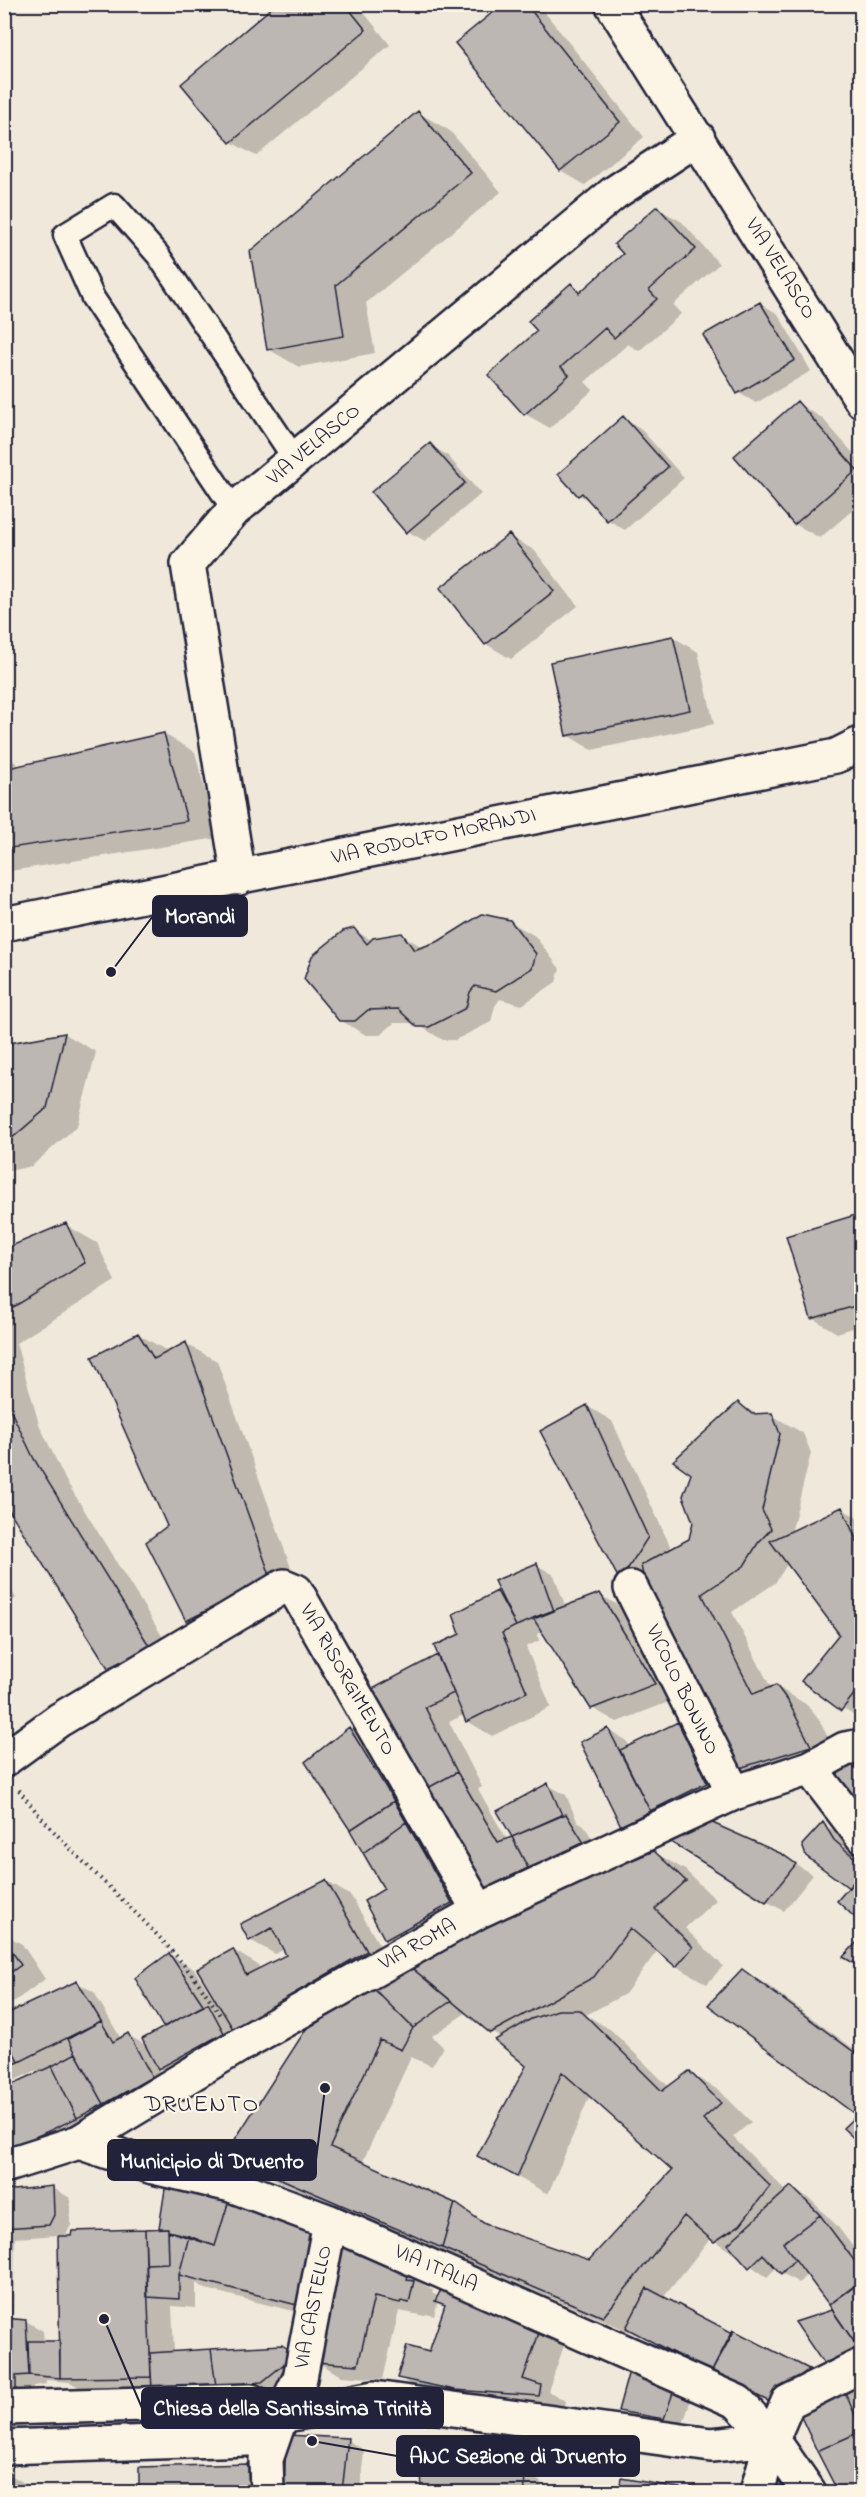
<svg xmlns="http://www.w3.org/2000/svg" width="866" height="2497" font-family="'Indie Flower',sans-serif">
  <style>
    .shadow { fill: #0003; fill-rule: evenodd }
    .building { fill: #bcb7b3; stroke: #22223b; stroke-width: 1.5 }
    .lines { fill: none; stroke-linecap: round; stroke-linejoin: round }
    .service-casing { stroke: #22223b; stroke-width: 27 }
    .minor-casing { stroke: #22223b; stroke-width: 38 }
    .path { stroke: #22223b; stroke-width: 4; stroke-dasharray: 1.5 4.5; stroke-linecap: butt }
    .service { stroke: #fcf5e5; stroke-width: 22 }
    .minor { stroke: #fcf5e5; stroke-width: 33 }
    .labels { text-anchor: middle; dominant-baseline: central; stroke-width: 4.5; stroke-linejoin: round; paint-order: stroke }
    .street-label { font-size: 21px; fill: #22223b; stroke: #fcf5e5 }
    .quarter-label { font-size: 24px; letter-spacing: 1.5px; fill: #22223b; stroke: #fcf5e5 }
    .leader { fill: none; stroke: #22223b; stroke-width: 2 }
    .callout-dot { fill: #22223b; stroke: #fcf5e5; stroke-width: 2 }
    .callout { fill: #22223b; stroke: #22223b; stroke-width: 2 }
    .callout-label { font-size: 22px; text-anchor: middle; font-weight: bold; fill: #fff }
  </style>
  <rect width="100%" height="100%" fill="#efe8db"/>
  <filter id="ink" filterUnits="userSpaceOnUse"><feTurbulence type="fractalNoise" baseFrequency=".0167" numOctaves="2"/><feDisplacementMap in="SourceGraphic" scale="12" xChannelSelector="R" yChannelSelector="G"/><feConvolveMatrix kernelMatrix="1 2 1 2 8 2 1 2 1" color-interpolation-filters="sRGB"/></filter>
  <g filter="url(#ink)">
    <path class="shadow" d="M278,4H357L390,45L256,156L231,142Z
      M505,4H533L542,9L644,137L585,185L560,170Z
      M419,113L450,131L501,192L366,303L375,353L299,367L268,349Z
      M657,208L682,222L719,264L673,305L681,314L639,351L628,344L585,382L593,390L550,428L525,414L539,331L571,285L582,292L625,254Z
      M760,303L778,314L811,371L756,403L739,393Z
      M797,403L822,418L862,463V502L820,538L795,524Z
      M623,418L640,428L684,478L625,530L608,520L592,502L579,495Z
      M430,445L447,455L481,494L425,541L407,531Z
      M509,536L534,550L578,606L511,659L486,644Z
      M673,637L698,652L714,724L592,750L567,735Z
      M164,734L195,752L217,838L4,872V755L15,762L18,768Z
      M509,921L535,936L560,969L556,982L522,1005L500,999L495,1006L491,1022L455,1040H443L415,1023H394L380,1035H366L340,1020L354,930L373,941L402,935L424,948Z
      M65,1034L96,1052L77,1126L32,1166L4,1172V1045Z
      M862,1215V1325L837,1333L812,1318Z
      M66,1225L97,1243L115,1281L16,1343L39,1424L65,1479L180,1665L140,1685L109,1667L4,1499V1251Z
      M138,1334L169,1352L186,1344L217,1361L301,1596L219,1638L188,1620L169,1526Z
      M738,1403L758,1415H771L803,1433L811,1453L792,1529L793,1532L842,1509L862,1520V1721L803,1681L841,1635L788,1563L775,1583L732,1612L771,1688L776,1686L807,1705L819,1720L841,1763L765,1787L734,1768L621,1580L587,1406L612,1421L672,1550L691,1540Z
      M537,1565L554,1575L566,1608L600,1595L625,1609L679,1698L617,1722L592,1708L543,1631L537,1634L540,1640L526,1647L551,1707L492,1736L467,1721L463,1715L449,1722L482,1787L478,1789L507,1840L514,1837L499,1811L548,1785L566,1795L577,1821L584,1825L602,1856L546,1878L478,1892L363,1696L439,1656L462,1635L497,1592L503,1596Z
      M4,1581L16,1598L4,1607Z
      M678,1724L695,1734L724,1793L639,1835L622,1825L608,1730L626,1740L630,1747Z
      M350,1728L367,1738L468,1913L404,1949L386,1939V1889Z
      M823,1824L840,1834L852,1851L862,1860V1922L851,1887Z
      M654,1852L685,1870L716,1900L685,1928L723,1966L707,1984L676,1966L658,1950L625,1994L586,2015L611,2030L669,2087L689,2073L720,2091L751,2122L733,2137L787,2192L791,2188L809,2198L838,2227L862,2259V2366L842,2372L825,2362L797,2322L834,2310L807,2274L799,2283L782,2273L777,2267L767,2277L711,2238L663,2298L825,2379L786,2409L636,2332L635,2334L258,2172L227,2154L413,1970L531,1903ZM467,2012L501,2038L528,2066L510,2173L548,2194L590,2095L674,2170L589,2261L496,2229L454,2204L362,2163L411,2057L432,2066L443,2047L432,2036Z
      M781,1855L813,1875L784,1911L766,1901Z
      M326,1881L351,1896L391,1965L259,2042L232,2027L240,2043L176,2077L157,2067L169,2088L4,2162V2087L7,2088L39,2073L37,2070L4,2085V2016L76,1982L94,1992L121,2039L128,2035L147,2046L167,2027L165,2026L169,1955L194,1969L213,1998L233,1950L258,1965L260,1969L288,1956L285,1949L275,1954L250,1940Z
      M4,1934L22,1944L45,1979L4,2009Z
      M742,1971L767,1985L862,2055V2144L858,2115L710,2005Z
      M167,2184L408,2276L433,2290L432,2293L439,2297L539,2331L564,2346L548,2391L566,2401L564,2409L423,2392L398,2377L430,2354L446,2306L438,2301L434,2316L426,2314L425,2316L399,2311L383,2379L341,2376L316,2361L324,2319L206,2289L196,2283V2308L172,2306L174,2353L300,2357L280,2391L171,2399L87,2392L70,2382L46,2380V2384L33,2386V2401L4,2400V2192L53,2188L70,2198L71,2225L65,2237L164,2229L160,2227ZM59,2235L61,2343H44L43,2331L26,2321L13,2320L15,2238Z
      M631,2369L692,2395L682,2428L637,2420L620,2410Z
      M841,2384L858,2395L862,2401V2492H840L797,2404Z
      M287,2437L347,2440L364,2450L360,2492H285Z
      M247,2465L265,2476V2492H141L140,2469Z
      M490,2468L499,2473L523,2472L541,2482V2492H423L422,2471Z
      M4,2474H9L34,2489V2492H4Z
      M622,2480L690,2492L692,2487L712,2492H621Z"/>
    <path class="building" d="M276,4H345L366,30L230,143L181,84Z
      M503,4H526L620,122L560,171L455,43Z
      M418,111L471,173L336,285L344,336L267,350L250,251Z
      M657,206L696,249L649,290L657,299L614,338L605,328L561,367L569,375L524,415L488,375L537,331L528,321L571,283L579,293L623,254L614,244Z
      M760,302L795,360L737,394L703,335Z
      M797,401L857,470L794,525L734,456Z
      M623,416L668,467L607,521L582,493L578,496L558,474Z
      M430,443L465,483L406,533L371,492Z
      M509,534L554,591L485,645L440,588Z
      M673,636L690,710L566,736L550,662Z
      M164,733L187,821L4,849V769Z
      M482,914L510,920L536,954L532,968L496,991L475,986L470,992L466,1008L429,1027H417L398,1009L368,1010L355,1021H339L304,979L312,956L343,931L354,928L367,944L373,938L402,933L414,950L439,941Z
      M65,1033L47,1108L4,1145V1044Z
      M862,1213V1304L811,1319L786,1236Z
      M66,1223L85,1263L4,1313V1249Z
      M138,1333L154,1359L186,1342L271,1578L186,1621L146,1542L167,1526L92,1357Z
      M4,1392L8,1405L34,1459L150,1647L108,1668L4,1502Z
      M738,1402L752,1414L772,1413L780,1434L762,1510L771,1529L758,1543L744,1566L702,1594L753,1694L776,1685L788,1701L811,1746L733,1770L648,1603L641,1565L689,1539L693,1522L683,1496L691,1474L673,1461Z
      M587,1405L648,1537L620,1581L540,1431Z
      M842,1507L862,1553V1684L841,1711L801,1681L839,1634L770,1541Z
      M537,1563L554,1611L516,1626L494,1581Z
      M497,1591L516,1626L502,1633L527,1692L466,1722L434,1646L460,1634L453,1614Z
      M600,1593L655,1684L591,1709L533,1618Z
      M437,1655L454,1693L425,1707L457,1772L417,1794L361,1695Z
      M678,1722L707,1783L650,1811L620,1750Z
      M349,1727L394,1801L350,1830L305,1762Z
      M608,1728L650,1811L621,1826L580,1742Z
      M862,1760V1815L835,1788L838,1771Z
      M457,1772L498,1842L512,1837L528,1868L476,1893L417,1794Z
      M548,1783L562,1815L512,1837L497,1811Z
      M394,1801L406,1822L363,1853L350,1830Z
      M566,1814L586,1846L528,1868L512,1837Z
      M708,1821L782,1854L796,1864L766,1902L669,1841Z
      M406,1822L452,1903L385,1940L364,1901L384,1889L363,1853Z
      M823,1822L834,1840L862,1864V1872L849,1888L806,1856L802,1845Z
      M654,1851L686,1881L655,1909L693,1947L676,1967L630,1928L594,1977L490,2033L412,1968L530,1902Z
      M862,1872V1924L837,1901Z
      M326,1880L367,1951L233,2029L197,1969L233,1949L246,1975L286,1955L272,1928L249,1941L240,1924Z
      M862,1937V1968L843,1957Z
      M4,1939L21,1965L4,1977Z
      M169,1953L204,2006L163,2027L135,1978Z
      M412,1968L451,2001L413,2028L374,1989Z
      M742,1969L862,2058V2110L856,2115L708,2005Z
      M77,1981L101,2021L19,2062L4,2035V2015Z
      M374,1989L413,2028L401,2050L380,2040L330,2147L455,2203L442,2248L225,2155L306,2029Z
      M208,2003L224,2033L158,2069L142,2039Z
      M558,2010H580L662,2091L689,2071L721,2103L703,2119L770,2186L740,2225L714,2242L684,2216L603,2317L442,2248L455,2203L485,2224L589,2260L672,2170L562,2072L517,2177L477,2156L526,2066L495,2040L531,2019Z
      M101,2021L113,2042L128,2033L152,2077L104,2104L68,2039Z
      M4,2035L19,2062L4,2068Z
      M76,2053L104,2104L77,2118L52,2066Z
      M52,2066L77,2118L9,2149L4,2131V2088Z
      M862,2110V2146L843,2128Z
      M166,2183L229,2200L215,2246L168,2231V2228H159Z
      M53,2186L54,2215L49,2225L4,2228V2191Z
      M791,2186L820,2215L783,2243L795,2259L781,2274L763,2254L749,2268L728,2244Z
      M229,2200L312,2230L297,2305L179,2275L189,2236L215,2246Z
      M820,2215L862,2271V2281L829,2305L783,2243Z
      M168,2228L169,2263L146,2264L145,2229Z
      M145,2229L151,2377L60,2378L58,2236H71L72,2231Z
      M168,2231L189,2236L179,2275V2299L147,2297L146,2264L169,2263Z
      M337,2243L408,2275L407,2280L414,2281L409,2303L401,2301L400,2303L374,2297L358,2365L314,2362Z
      M858,2283L862,2288L861,2352L829,2305Z
      M442,2288L540,2330L523,2379L541,2385L539,2396L455,2390L397,2378L407,2346L429,2352L445,2305L435,2301Z
      M647,2288L733,2333L711,2373L626,2328Z
      M832,2310L861,2352L823,2363L795,2322Z
      M4,2318L26,2320L29,2375L16,2376V2391L4,2393Z
      M733,2330L809,2369L768,2401L711,2373Z
      M28,2341H60V2378L29,2375Z
      M282,2345L291,2351L290,2359L262,2382L216,2386L211,2349Z
      M211,2349L216,2386L152,2390L150,2353Z
      M630,2367L676,2384L664,2419L618,2411Z
      M841,2383L862,2431L817,2451L795,2404Z
      M862,2431V2492H838L817,2451Z
      M286,2435L348,2438L342,2492H284Z
      M248,2464L249,2492H139V2467Z
      M490,2467V2472L524,2471L525,2492H422L421,2470Z
      M4,2473H10V2492H4Z
      M621,2478L691,2490V2492H619Z
      M691,2486L715,2492H716H691Z"/>
    <g class="lines">
      <defs>
        <path id="service" d="M234,510L93,298L65,235L114,205L158,255L296,461"/>
        <path id="minor" d="M612,4L862,401
          M239,878L188,564L234,510L614,193L698,138
          M4,924L836,756L862,743
          M631,1588L734,1793
          M4,1760L59,1720L284,1586L296,1591L479,1911
          M810,1768L862,1836
          M79,2142L153,2167L231,2185L330,2222L738,2402L772,2439L809,2492
          M4,2166L79,2142L238,2046L479,1911L734,1793L810,1768L845,1749L862,1746
          M4,2408L251,2401L281,2416
          M4,2447L249,2439L281,2416L374,2398L711,2445L772,2439
          M267,2492L266,2459L281,2416L300,2378L330,2222
          M757,2492L772,2439L788,2402L862,2365"/>
      </defs>
      <use href="#service" class="service-casing"/>
      <use href="#minor" class="minor-casing"/>
      <path class="path" d="M19,1790C80,1871 169,1929 221,2017"/>
      <use href="#service" class="service"/>
      <use href="#minor" class="minor"/>
    </g>
  </g>
  <g class="labels">
    <g class="street-label">
      <text transform="translate(780 269) rotate(58)">VIA VELASCO</text>
      <text transform="translate(314 445) rotate(-40)">VIA VELASCO</text>
      <text transform="translate(434 837) rotate(-12)">VIA RODOLFO MORANDI</text>
      <text transform="translate(347 1680) rotate(60)">VIA RISORGIMENTO</text>
      <text transform="translate(682 1690) rotate(64)">VICOLO BONINO</text>
      <text transform="translate(418 1945) rotate(-29)">VIA ROMA</text>
      <text transform="translate(436 2269) rotate(24)">VIA ITALIA</text>
      <text transform="translate(314 2307) rotate(-79)">VIA CASTELLO</text>
    </g>
    <g class="quarter-label">
      <text x="202" y="2105">DRUENTO</text>
    </g>
  </g>
  <path class="leader" d="M111 972L153 916M325 2088L316 2160M104 2319L142 2408M312 2441L397 2456"/>
  <g class="callout-dot">
    <circle cx="111" cy="972" r="6"/>
    <circle cx="325" cy="2088" r="6"/>
    <circle cx="104" cy="2319" r="6"/>
    <circle cx="312" cy="2441" r="6"/>
  </g>
  <g class="callout">
    <rect x="153" y="896" width="94" height="40" rx="6"/>
    <rect x="108" y="2140" width="208" height="40" rx="6"/>
    <rect x="142" y="2388" width="301" height="40" rx="6"/>
    <rect x="397" y="2436" width="242" height="40" rx="6"/>
  </g>
  <g class="callout-label">
    <text x="200" y="923">Morandi</text>
    <text x="212" y="2168">Municipio di Druento</text>
    <text x="292" y="2415">Chiesa della Santissima Trinità</text>
    <text x="518" y="2463">ANC Sezione di Druento</text>
  </g>
  <rect width="866" height="2497" fill="none" stroke="#fcf5e5" stroke-width="24"/>
  <rect x="12" y="12" width="842" height="2473" fill="none" stroke="#22223b" stroke-width="2" filter="url(#ink)"/>
</svg>
